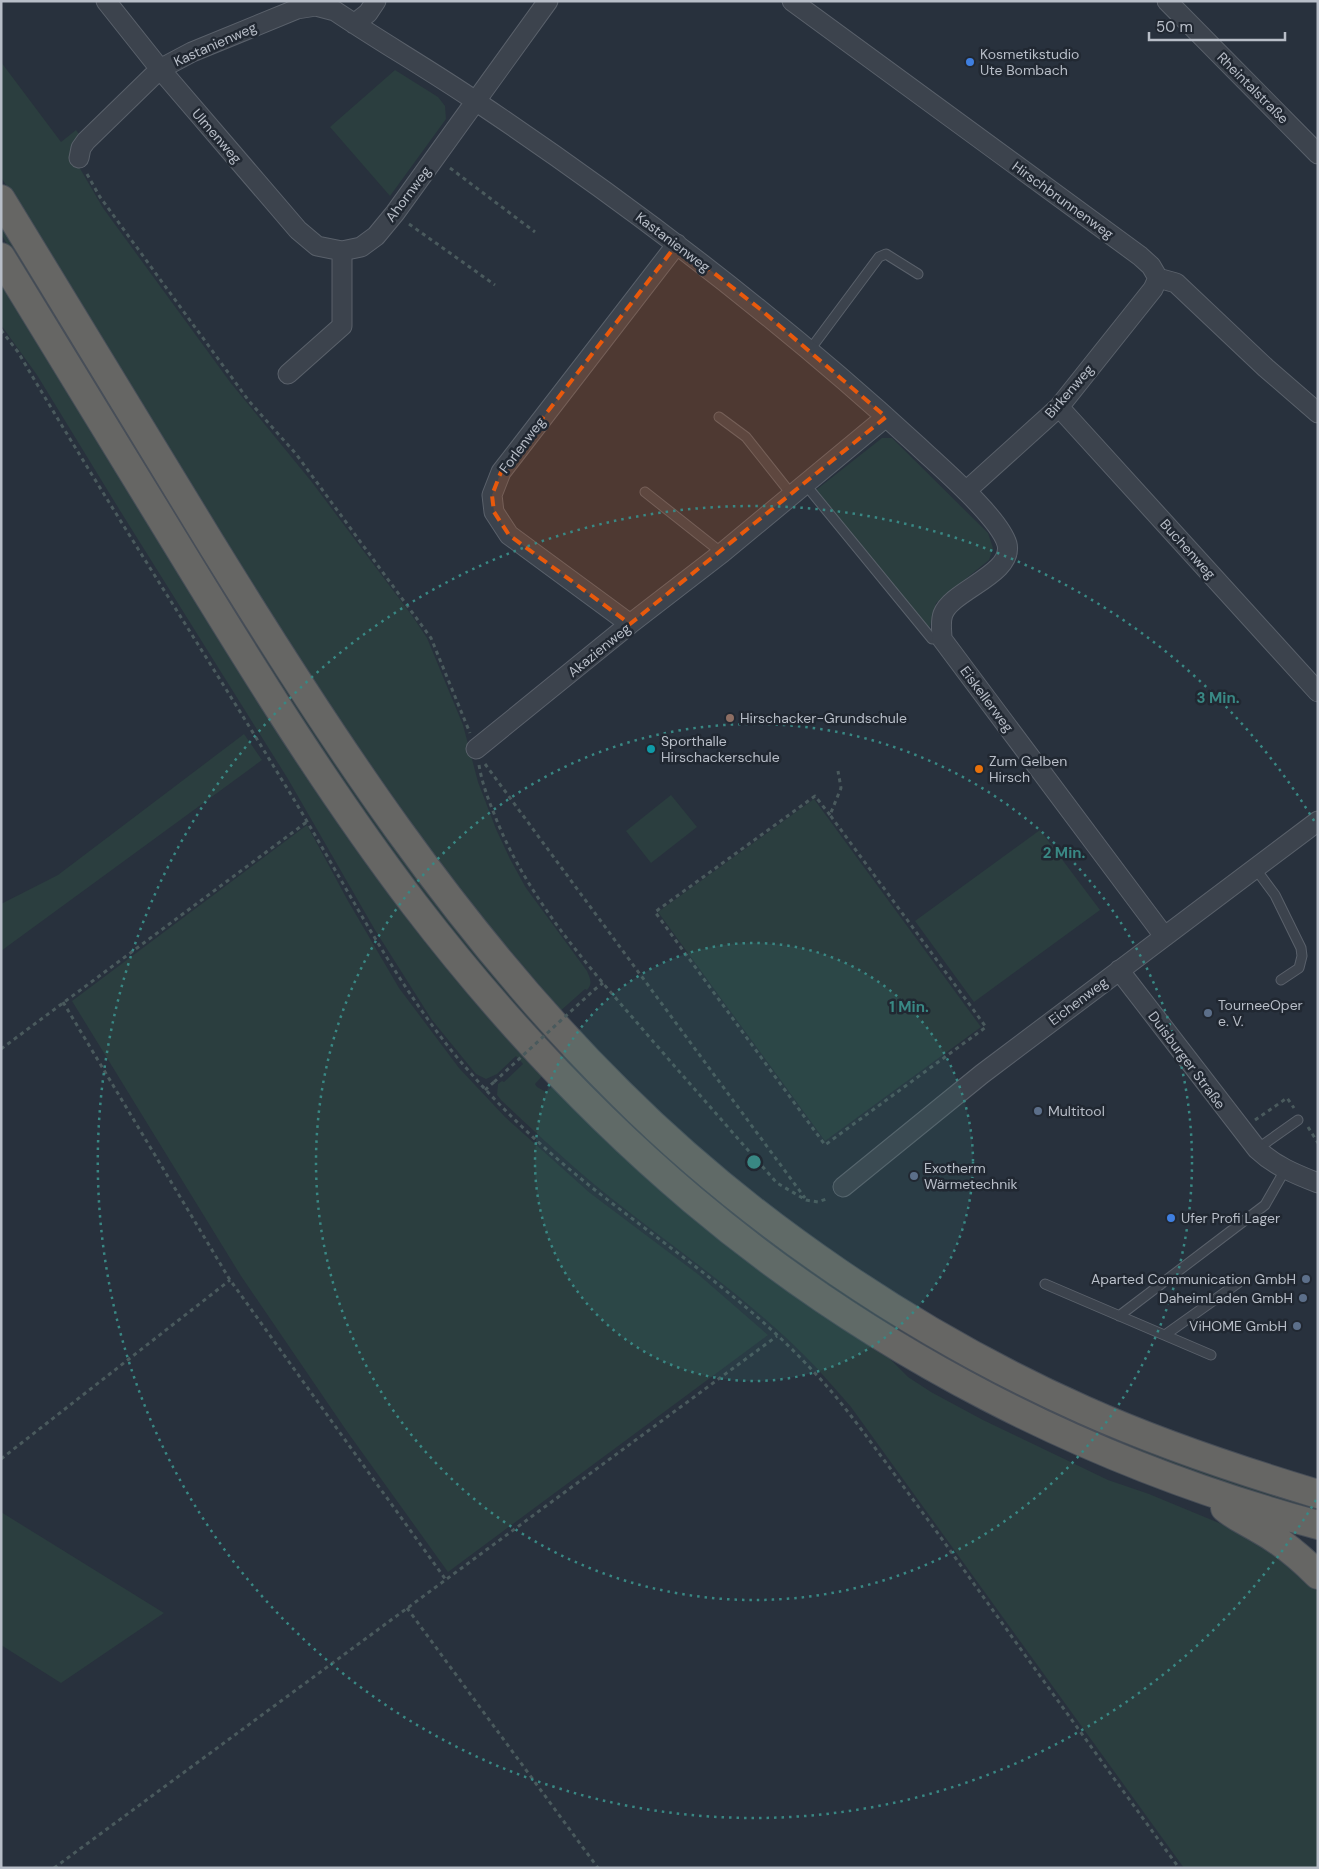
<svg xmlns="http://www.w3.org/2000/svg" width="1319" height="1869" font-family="'DM Sans',sans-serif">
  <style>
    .green { fill: #2b3e3f }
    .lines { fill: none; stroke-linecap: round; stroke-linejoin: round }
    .service-casing { stroke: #5a616b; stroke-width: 11 }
    .minor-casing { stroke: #5a616b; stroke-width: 21 }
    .trunk-casing { stroke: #474e58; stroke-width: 30 }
    .path { stroke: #4a5a5d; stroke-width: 3; stroke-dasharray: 4 4; stroke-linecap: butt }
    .service { stroke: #3c434d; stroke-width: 9 }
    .minor { stroke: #3c434d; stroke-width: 19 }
    .trunk { stroke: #666664; stroke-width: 28 }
    .path-bridge { stroke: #4a5a5d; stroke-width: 3; stroke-dasharray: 4 4; stroke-linecap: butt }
    .marked { fill: #e8590c; fill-opacity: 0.2; stroke: #e8590c; stroke-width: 4; stroke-dasharray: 10 6; stroke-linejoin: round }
    .ring { fill: none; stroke: #398884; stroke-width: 2.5; stroke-dasharray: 2.5 5 }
    .shop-dot { fill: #3f7fe0; stroke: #212832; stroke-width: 2 }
    .education-dot { fill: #8d6e63; stroke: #212832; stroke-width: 2 }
    .culture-dot { fill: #0f9aa8; stroke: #212832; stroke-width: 2 }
    .food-dot { fill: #e8710a; stroke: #212832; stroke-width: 2 }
    .service-dot { fill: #5c6f8a; stroke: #212832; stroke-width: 2 }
    .labels { text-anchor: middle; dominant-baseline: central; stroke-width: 5; stroke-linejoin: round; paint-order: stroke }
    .street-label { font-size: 14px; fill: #b8bec8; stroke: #212832 }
    .poi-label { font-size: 14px; fill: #b8bec8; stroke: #212832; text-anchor: start }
    .centre { fill: #398884; stroke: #212832; stroke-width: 2.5 }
    .ring-label { font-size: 15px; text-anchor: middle; font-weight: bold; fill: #398884; stroke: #212832; stroke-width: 5; stroke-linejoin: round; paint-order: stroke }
  </style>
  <rect width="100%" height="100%" fill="#28313d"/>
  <path class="green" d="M1,62L61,142L76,130L83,140L78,165L103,208L230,382L311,481L413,617L427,638L463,725L478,782L496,829L510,859L526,888L587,971C590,978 593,984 587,990L585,989L558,1013L463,898L329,710L1,177Z
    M395,70L438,97L445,106L446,119L390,196L330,127Z
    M1,222L406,862L826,1277L1318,1507V1512L1200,1476L1088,1430L1017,1398L944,1358L829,1286L759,1237L683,1176L617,1116L533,1028L450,930L341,782L163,501L1,234Z
    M1,284L53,365L544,1074L535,1084L537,1087L546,1092L554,1085L883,1352L908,1377L931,1392L983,1420L1108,1480L1149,1494L1236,1530L1266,1546L1295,1570L1318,1592V1868H1184L851,1407C836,1390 821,1372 805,1356C746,1297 677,1250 611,1198C573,1168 537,1134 501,1100L497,1095L498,1084L502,1081L504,1082L523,1064L516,1056L497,1074L486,1079L476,1074L432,1020L375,930L288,779L119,509L37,375L1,325Z
    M882,438H892L988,533L993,548L989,560L936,603L929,630L816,490Z
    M244,734L262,760L1,951V904L58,875Z
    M671,795L697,827L651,863L626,831Z
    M814,799L981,1027L825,1141L658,912Z
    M307,825L348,901L399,988L459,1068L505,1117L590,1193L699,1275L768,1335L448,1572L346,1430L241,1276L72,1001Z
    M1040,830L1100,910L974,1002L915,921Z
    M1,1512L164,1613L61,1683L1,1645Z"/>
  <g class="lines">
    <defs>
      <path id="service" d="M809,351L879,257L886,254L918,274
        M719,417L746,437L792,495
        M805,484L932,639H942
        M645,492L722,553
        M1255,868L1275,895L1301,948L1302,956L1299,968L1281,980
        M1257,1149L1298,1120
        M1045,1284L1211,1355
        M1119,1316L1265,1205L1285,1170
        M1165,1335L1238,1283"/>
      <path id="minor" d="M106,1L160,69L298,230L317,246L342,251L361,247L376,236L395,213L548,1
        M792,1L1140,256L1151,266L1158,278L1176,283L1266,368L1318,413
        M1167,1L1318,154
        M354,24L368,13L376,1
        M79,158L81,148L86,141L160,69L192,52L297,9L316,6L335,11C381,42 430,70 477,102C632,206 780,319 918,446C940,467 999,517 1007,544C1014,574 952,590 943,614C940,622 942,631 942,639L1164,936
        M288,374L342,326V251
        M1059,407L1318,692
        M966,491L1059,407L1153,289L1158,278
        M630,624L509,535L494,512L492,495L501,472L677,244
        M476,749L630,624L722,553L886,417
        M1119,970L1257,1149C1275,1166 1295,1174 1318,1183
        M843,1187L982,1074L1318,821"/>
      <path id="trunk" d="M1,199C71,313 140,428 210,542C330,737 456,931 620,1093C750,1223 916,1335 1084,1410C1160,1444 1238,1470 1318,1494
        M1,257C60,355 120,451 179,548C253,669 328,791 414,904C496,1011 589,1112 693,1200C873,1352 1090,1464 1318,1525
        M1225,1508C1237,1518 1246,1521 1259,1529C1281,1541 1300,1557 1318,1575"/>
    </defs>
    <use href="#service" class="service-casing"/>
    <use href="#minor" class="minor-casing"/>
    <use href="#trunk" class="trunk-casing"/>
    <path class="path" d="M450,168L535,232
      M87,174L100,197L227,371L249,401L296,454L431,638L470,733
      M409,224L495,285
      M1,330L18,352C103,497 195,637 282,780C338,870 385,967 451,1050C488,1095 529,1136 574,1173C653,1238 742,1294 812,1370C839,1398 861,1429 884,1460C911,1497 938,1533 964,1570C1035,1669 1107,1769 1179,1868
      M485,764L805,1198
      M479,765C482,783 488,799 495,816C527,898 588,966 645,1032C689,1083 733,1133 777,1183L806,1200L818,1202L829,1198
      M830,815L815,796L655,912L825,1145L986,1027L830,815L841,788L838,771
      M594,990L603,983
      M63,1002L230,1280L446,1580
      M1,1049L308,821
      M485,1090L494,1082
      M1255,1120L1287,1098L1294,1108
      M1308,1127L1318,1143
      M1,1459L230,1280
      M407,1608L598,1868
      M54,1868L777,1336"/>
    <use href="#service" class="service"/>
    <use href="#minor" class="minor"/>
    <use href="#trunk" class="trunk"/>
    <path class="path-bridge" d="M494,1082L594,990"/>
  </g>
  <path class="marked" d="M677,244L760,309L886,417L630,624L509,535L494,512L492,495L501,472Z"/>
  <circle cx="754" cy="1162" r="219" fill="#398884" fill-opacity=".12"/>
  <g class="ring">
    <circle cx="754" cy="1162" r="219"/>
    <circle cx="754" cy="1162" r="438"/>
    <path d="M1316 1500A656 656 0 1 1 1316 824"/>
  </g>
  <g class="shop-dot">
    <circle cx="970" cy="62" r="5"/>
    <circle cx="1171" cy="1218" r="5"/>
  </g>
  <circle class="education-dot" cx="730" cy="718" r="5"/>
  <circle class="culture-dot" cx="651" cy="749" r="5"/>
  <circle class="food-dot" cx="979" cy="769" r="5"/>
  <g class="service-dot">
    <circle cx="1208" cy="1013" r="5"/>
    <circle cx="1038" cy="1111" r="5"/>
    <circle cx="914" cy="1176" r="5"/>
    <circle cx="1306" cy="1279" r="5"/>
    <circle cx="1303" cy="1298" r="5"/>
    <circle cx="1297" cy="1326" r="5"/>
  </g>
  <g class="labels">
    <g class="street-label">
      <text transform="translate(215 44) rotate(-24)">Kastanienweg</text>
      <text transform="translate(1253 88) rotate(45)">Rheintalstraße</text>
      <text transform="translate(217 136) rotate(49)">Ulmenweg</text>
      <text transform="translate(408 194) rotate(-53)">Ahornweg</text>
      <text transform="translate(1063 200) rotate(36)">Hirschbrunnenweg</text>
      <text transform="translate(673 242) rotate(37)">Kastanienweg</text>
      <text transform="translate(1069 391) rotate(-49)">Birkenweg</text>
      <text transform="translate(522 445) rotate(-53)">Forlenweg</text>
      <text transform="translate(1188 549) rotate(48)">Buchenweg</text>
      <text transform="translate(599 650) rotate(-39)">Akazienweg</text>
      <text transform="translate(987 699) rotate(53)">Eiskellerweg</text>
      <text transform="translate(1078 1001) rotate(-37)">Eichenweg</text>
      <text transform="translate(1187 1060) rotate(53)">Duisburger Straße</text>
    </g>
    <g class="poi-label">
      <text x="980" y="54">Kosmetikstudio<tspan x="980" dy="16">Ute Bombach</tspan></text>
      <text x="740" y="718">Hirschacker-Grundschule</text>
      <text x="661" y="741">Sporthalle<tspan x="661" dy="16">Hirschackerschule</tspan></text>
      <text x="989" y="761">Zum Gelben<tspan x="989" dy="16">Hirsch</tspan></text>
      <text x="1218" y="1005">TourneeOper<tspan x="1218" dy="16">e. V.</tspan></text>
      <text x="1048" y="1111">Multitool</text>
      <text x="924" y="1168">Exotherm<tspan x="924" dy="16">Wärmetechnik</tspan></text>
      <text x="1181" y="1218">Ufer Profi Lager</text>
      <text x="1296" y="1279" text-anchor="end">Aparted Communication GmbH</text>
      <text x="1293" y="1298" text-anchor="end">DaheimLaden GmbH</text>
      <text x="1287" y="1326" text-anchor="end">ViHOME GmbH</text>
    </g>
  </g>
  <circle cx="754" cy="1162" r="8" class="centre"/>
  <g class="ring-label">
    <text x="1218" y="703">3 Min.</text>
    <text x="1064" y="858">2 Min.</text>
    <text x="909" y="1012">1 Min.</text>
  </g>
  <rect width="1319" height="1869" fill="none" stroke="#b8bec8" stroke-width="5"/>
  <path d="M1149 32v8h136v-8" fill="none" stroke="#b8bec8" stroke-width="2.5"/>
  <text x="1156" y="32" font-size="15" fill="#b8bec8" stroke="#212832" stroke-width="4" paint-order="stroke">50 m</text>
</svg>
